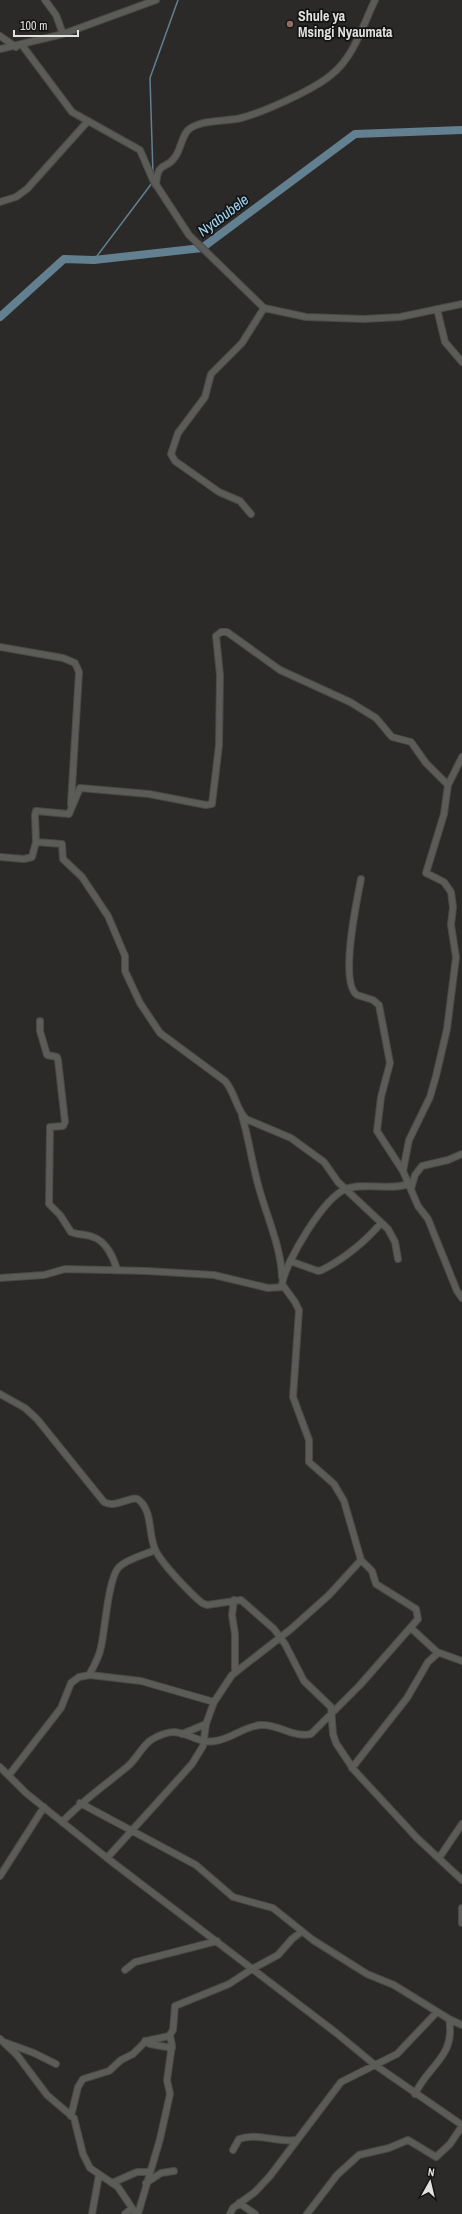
<svg xmlns="http://www.w3.org/2000/svg" width="462" height="2214" font-family="'Archivo Narrow',sans-serif">
  <style>
    .lines { fill: none; stroke-linecap: round; stroke-linejoin: round }
    .stream { stroke: #638091; stroke-width: 1.5 }
    .river { stroke: #638091; stroke-width: 8 }
    .minor-casing { stroke: #494947; stroke-width: 8 }
    .minor { stroke: #5b5b58; stroke-width: 6 }
    .education-dot { fill: #8d6e63; stroke: #131312; stroke-width: 1.5 }
    .labels { text-anchor: middle; dominant-baseline: central; stroke-width: 3.5; stroke-linejoin: round; paint-order: stroke }
    .poi-label { font-size: 14px; font-weight: bold; fill: #e1e1df; stroke: #131312; text-anchor: start }
    .water-label { font-size: 15px; font-style: italic; fill: #9ed6f5; stroke: #131312 }
  </style>
  <rect width="100%" height="100%" fill="#2b2a28"/>
  <g class="lines">
    <path class="stream" d="M153,175L150,78L178,0
      M94,260L152,183"/>
    <path class="river" d="M0,317L64,259L94,260L202,248L355,134L462,130"/>
    <defs>
      <path id="minor" d="M45,0L56,15L63,34
        M0,36L16,47
        M22,45L72,112L140,150L153,180L189,235L264,308L306,317L364,319L400,317L462,304
        M0,49L63,34L156,0
        M156,185C158,159 166,171 175,157C181,149 181,138 188,130C201,119 225,122 241,118C264,112 313,90 331,75C354,57 363,25 375,0
        M0,202L16,197L27,189L88,121
        M437,309L445,342L462,362
        M251,514L240,501L219,492L175,461L171,454L178,433L205,397L211,374L242,343L264,308
        M0,647L63,658L75,663L79,672L71,804
        M36,842L62,844L63,859L82,877L108,916L125,956V971L140,1003L160,1033L225,1081C235,1092 236,1109 246,1119L291,1138L324,1162L338,1182L388,1229L395,1242L398,1259
        M0,857L24,859L32,857L36,842L35,815L36,811L69,814L80,788L149,794L206,805L212,804L219,745L220,675L216,636L221,632H227L280,670L350,702L376,718L392,737L411,742L426,763L448,785
        M361,879C357,900 339,982 357,995L373,1000L379,1005L390,1063L381,1097L377,1131L403,1171L418,1206L428,1219L457,1291L462,1298
        M40,1021V1031L47,1055L57,1057L58,1060L65,1122L63,1126L50,1127L49,1204L60,1215L71,1232C78,1235 86,1234 93,1237C106,1241 114,1258 117,1270
        M242,1116C249,1139 252,1164 259,1188C267,1217 281,1247 282,1277
        M403,1171L409,1140L430,1097L436,1076L447,1029L456,957L451,925L453,907L451,892L444,882L426,873L444,814L448,785L462,757
        M411,1189L415,1175L422,1166L448,1160L462,1154
        M290,1261L318,1271L322,1270C344,1259 366,1241 381,1223
        M0,1278L44,1275L65,1269L147,1271L214,1275L268,1288L283,1287
        M0,1394L25,1408L37,1419L104,1502C116,1509 133,1494 139,1500C153,1512 148,1534 155,1549C160,1562 191,1594 202,1603L207,1605L241,1600L274,1629L285,1644L304,1681L331,1707L333,1734L336,1743L354,1770L417,1838L462,1880
        M234,1600L232,1615L235,1634V1672
        M411,1628L437,1652L462,1661
        M89,1675C94,1666 99,1658 101,1647C105,1631 108,1578 119,1567C127,1559 144,1555 155,1550
        M182,1734L206,1724
        M0,1767L26,1793L107,1858L335,2032L375,2065L462,2125
        M352,1768L407,1698L428,1662L438,1653
        M9,1775L61,1708L71,1683L79,1677L90,1675L141,1681L214,1702
        M80,1803L196,1865L233,1897L273,1908L313,1940L367,1974L394,1985L449,2019L462,2025
        M62,1822C82,1801 105,1785 127,1767C137,1759 141,1747 151,1740C157,1736 167,1732 174,1732C189,1733 200,1744 215,1741C232,1739 244,1726 261,1725C279,1724 293,1738 311,1734L360,1685L418,1619L416,1609L376,1584L372,1571L361,1560L344,1501L334,1484L309,1462V1440L293,1397L299,1310L295,1302L282,1284C286,1261 324,1197 346,1189C364,1182 391,1191 408,1184
        M107,1858L192,1764L203,1746L206,1724L214,1702L232,1675L291,1629L329,1595L361,1560
        M439,1858L462,1824
        M0,1876L44,1807
        M462,1908V1923
        M125,1970L135,1962L217,1941
        M0,2039L17,2055L47,2095L74,2118L83,2154L90,2168L118,2187L136,2214
        M145,2041L150,2044L172,2048
        M4,2042L34,2053L56,2064
        M415,2094C428,2065 456,2057 449,2019
        M71,2116L78,2087L83,2079L109,2071L121,2060L133,2054L146,2041L169,2036L173,2030L175,2006L229,1984L252,1969L278,1955L292,1939L301,1932
        M233,2150L239,2139C258,2132 276,2143 296,2140
        M112,2183L137,2172H149
        M146,2183L161,2173L174,2171
        M239,2203L255,2214
        M92,2214L99,2175
        M125,2214L132,2208
        M138,2214L160,2139L170,2094L167,2080L172,2045L170,2036
        M230,2214L233,2208L255,2192L270,2176L341,2082L397,2054L437,2012
        M307,2214L337,2175L359,2155L389,2148L408,2140L436,2157L450,2144L462,2126"/>
    </defs>
    <use href="#minor" class="minor-casing"/>
    <use href="#minor" class="minor"/>
  </g>
  <circle class="education-dot" cx="290" cy="24" r="4"/>
  <g class="labels">
    <g class="poi-label">
      <text x="298" y="16">Shule ya<tspan x="298" dy="16">Msingi Nyaumata</tspan></text>
    </g>
    <g class="water-label">
      <text transform="translate(223 215) rotate(-37)">Nyabubele</text>
    </g>
  </g>
  <g transform="translate(430 2182) rotate(8)" stroke="#131312" stroke-width="3" paint-order="stroke">
  <path d="M0-3L7 15L0 10L-7 15Z" fill="#e1e1df"/>
  <text y="-6" font-size="11" font-weight="bold" text-anchor="middle" fill="#e1e1df">N</text>
  </g>
  <path d="M14 30v6h64v-6" fill="none" stroke="#e1e1df" stroke-width="2"/>
  <text x="20" y="30" font-size="12" fill="#e1e1df" stroke="#131312" stroke-width="3" paint-order="stroke">100 m</text>
</svg>
